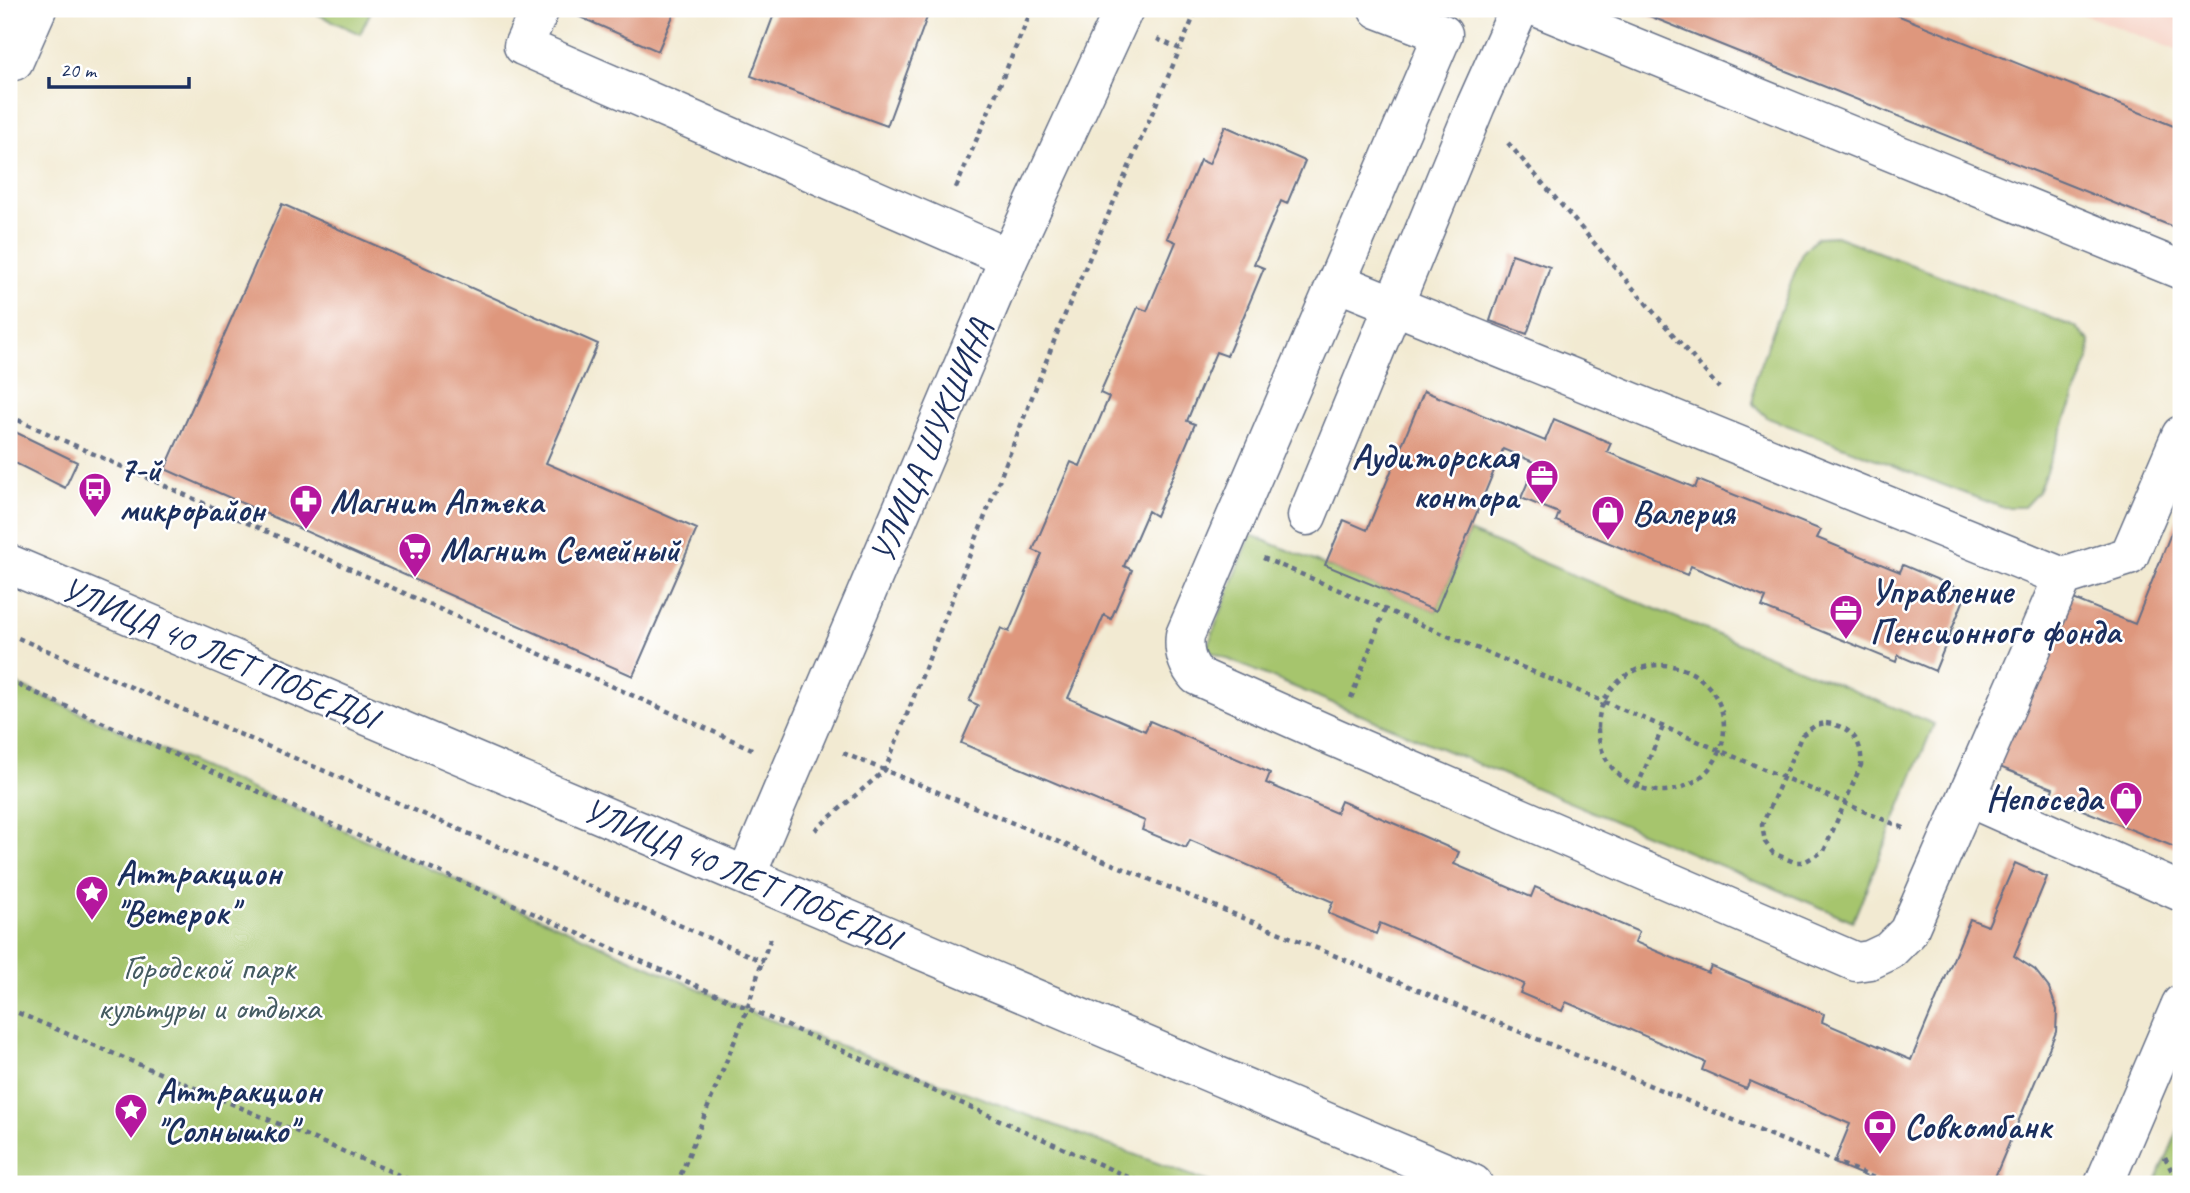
<svg xmlns="http://www.w3.org/2000/svg" width="2190" height="1193" font-family="Caveat,sans-serif">
  <style>
    .built { fill: #f6d2c4 }
    .green { fill: #a6c56d; stroke: #607a66; stroke-width: 2 }
    .building { fill: #de977d }
    .lines { fill: none; stroke-linecap: round; stroke-linejoin: round }
    .minor-casing { stroke: #667087; stroke-width: 41 }
    .path { stroke: #667087; stroke-width: 4.5; stroke-dasharray: 5 5; stroke-linecap: butt }
    .minor { stroke: #fff; stroke-width: 38 }
    .labels { text-anchor: middle; dominant-baseline: central; stroke-width: 5; stroke-linejoin: round; paint-order: stroke }
    .street-label { font-size: 35px; fill: #1b2f5e; stroke: #fff }
    .poi-label { font-size: 35px; font-weight: bold; fill: #1b2f5e; stroke: #fff; text-anchor: start }
    .park-label { font-size: 35px; fill: #455c62; stroke: #fff }
  </style>
  <rect width="100%" height="100%" fill="#fff"/>
  <filter id="ink" filterUnits="userSpaceOnUse"><feTurbulence type="fractalNoise" baseFrequency=".0143" numOctaves="2"/><feDisplacementMap in="SourceGraphic" scale="14" xChannelSelector="R" yChannelSelector="G"/><feConvolveMatrix kernelMatrix="1 2 1 2 8 2 1 2 1" color-interpolation-filters="sRGB"/></filter>
  <filter id="wash" filterUnits="userSpaceOnUse"><feTurbulence type="fractalNoise" baseFrequency=".00686" numOctaves="4" result="noise"/><feDisplacementMap in="SourceGraphic" scale="28" xChannelSelector="R" yChannelSelector="G"/><feGaussianBlur stdDeviation="1.57" result="paint"/><feColorMatrix in="noise" values="0 0 0 0 0 0 0 0 0 0 0 0 0 0 0 0 0 1.4 0 .05"/><feComposite in="paint" operator="in"/></filter>
  <g filter="url(#wash)">
    <rect width="100%" height="100%" fill="#f2ead2"/>
    <path class="built" d="M2069,9H2181V52Z"/>
    <path class="green" d="M306,9H372L360,34Z
      M1836,236L2075,327L2090,341L2089,359L2038,492L2024,507H2001L1768,418L1753,404L1754,381L1802,253L1817,237Z
      M1469,532L1934,724L1853,921L1206,650L1251,535L1436,611Z
      M9,681L760,1016L1214,1184H9Z
      M2181,1124V1184H2155Z"/>
    <g id="blocks">
      <path class="building" d="M576,9H676L658,51L573,14Z
        M776,9H930L887,126L751,76Z
        M1632,9H1882L2181,129V230Z
        M1225,126L1305,161L1287,204L1281,201L1254,264L1264,268L1227,356L1216,352L1201,387L1187,421L1195,424L1156,516L1148,511L1124,566L1132,570L1111,619L1104,615L1068,698L1145,731L1150,721L1270,773L1266,783L1336,813L1341,801L1400,826L1459,852L1454,864L1531,897L1535,887L1639,932L1635,942L1708,973L1711,966L1824,1014L1822,1022L1911,1060L1970,919L1988,926L2015,863L2047,877L2014,956L2035,970L2049,988L2057,1010L2056,1032L1992,1184H1884L1834,1163L1850,1124L1750,1081L1746,1089L1702,1070L1705,1062L1566,1002L1562,1011L1520,993L1524,984L1380,923L1376,934L1328,913L1333,902L1190,840L1186,848L1142,830L1145,821L961,743L978,705L969,701L1001,628L1009,632L1042,554L1033,550L1071,462L1080,466L1109,397L1100,393L1138,307L1147,311L1176,242L1167,238L1200,160L1209,164Z
        M282,204L598,344L546,463L697,529L633,676L165,469Z
        M1512,254L1550,267L1527,334L1490,321Z
        M1424,391L1545,441L1554,419L1611,443L1607,452L1695,488L1698,480L1821,530L1817,538L1900,572L1903,565L1967,592L1935,671L1898,655L1896,662L1762,607L1766,598L1691,566L1687,575L1556,521L1559,513L1521,498L1536,463L1503,449L1436,611L1325,565L1344,520L1367,530Z
        M9,429L77,462L65,488L9,460Z
        M2181,508V836L2177,848L2050,797L2053,788L1997,766L2066,596L2135,624Z"/>
    </g>
  </g>
  <g filter="url(#ink)">
    <use href="#blocks" fill-opacity="0" stroke="#667087" stroke-width="2"/>
    <g class="lines">
      <defs>
        <path id="minor" d="M540,9L523,46L1009,258
          M1378,9L1443,34L1185,635C1183,651 1186,663 1197,676L1336,738L1856,962L1870,960L1889,951L1908,932L1967,797L2181,892
          M1541,9L2181,270
          M14,61L37,9
          M1337,282L2063,577
          M1307,516L1476,105L1519,9
          M9,564L1473,1184
          M1967,797L2063,577L2129,556L2181,435
          M746,876L1009,258L1124,9
          M2104,1184L2181,1004"/>
      </defs>
      <use href="#minor" class="minor-casing"/>
      <path class="path" d="M1157,39L1180,49L1197,9
        M1508,143L1719,388
        M956,188L1032,9
        M9,416L752,749
        M1263,558L1906,829
        M9,634L762,961L772,935
        M1598 728a63 63 0 1 1 126 0a63 63 0 1 1-126 0Z
        M9,681L1144,1184
        M1351,698L1385,609
        M1826,723C1850,726 1863,740 1861,765L1824,851L1804,862H1794L1773,853L1765,842L1762,825L1802,735L1816,725Z
        M843,753L1889,1184
        M1637,787L1663,727
        M815,830L885,770L1060,326L1180,49
        M9,1009L420,1184
        M2165,1157L2178,1184
        M677,1184L747,1010L762,961"/>
      <use href="#minor" class="minor"/>
    </g>
  </g>
  <defs>
    <symbol id="office-pin" viewBox="-11 -11 22 30"><path d="M0 17L-7.5 6A9.5 9.5 0 1 1 7.5 6Z" fill="#b5179e" stroke="#fff"/><path d="M-6-3h4V-5.5h4V-3h4V5H-6ZM-1-4.5V-3h2v-1.5ZM-6 0V1H6V0Z" fill="#fff"/></symbol>
    <symbol id="bus-pin" viewBox="-11 -11 22 30"><path d="M0 17L-7.5 6A9.5 9.5 0 1 1 7.5 6Z" fill="#b5179e" stroke="#fff"/><path d="M-5-6H5V4H4V6H2V4H-2V6H-4V4H-5ZM-3.5-4V0h7V-4ZM-3.5 1.2v1.5H-2V1.2ZM2 1.2v1.5H3.5V1.2Z" fill="#fff"/></symbol>
    <symbol id="pharmacy-pin" viewBox="-11 -11 22 30"><path d="M0 17L-7.5 6A9.5 9.5 0 1 1 7.5 6Z" fill="#b5179e" stroke="#fff"/><path d="M-2-6h4v4h4v4h-4v4h-4v-4h-4v-4h4Z" fill="#fff"/></symbol>
    <symbol id="shop-pin" viewBox="-11 -11 22 30"><path d="M0 17L-7.5 6A9.5 9.5 0 1 1 7.5 6Z" fill="#b5179e" stroke="#fff"/><path d="M-5-2.5h2.3a2.7 3.5 0 0 1 5.4 0H5L5.5 6h-11ZM-1.5-2.5h3a1.5 2.3 0 0 0-3 0Z" fill="#fff"/></symbol>
    <symbol id="supermarket-pin" viewBox="-11 -11 22 30"><path d="M0 17L-7.5 6A9.5 9.5 0 1 1 7.5 6Z" fill="#b5179e" stroke="#fff"/><path d="M-6-5.5h2.5l.6 2H6L4.5 2H-2.5L-4.4-4H-6ZM-1.5 3.2a1.3 1.3 0 1 0 .1 0ZM3 3.2a1.3 1.3 0 1 0 .1 0Z" fill="#fff"/></symbol>
    <symbol id="sight-pin" viewBox="-11 -11 22 30"><path d="M0 17L-7.5 6A9.5 9.5 0 1 1 7.5 6Z" fill="#b5179e" stroke="#fff"/><path d="M0-6L1.8-2.2L6-1.7L2.9 1.2L3.7 5.4L0 3.3L-3.7 5.4L-2.9 1.2L-6-1.7L-1.8-2.2Z" fill="#fff"/></symbol>
    <symbol id="bank-pin" viewBox="-11 -11 22 30"><path d="M0 17L-7.5 6A9.5 9.5 0 1 1 7.5 6Z" fill="#b5179e" stroke="#fff"/><path d="M-6-4H6V4H-6ZM0-2.3a2.3 2.3 0 1 0 0 4.6a2.3 2.3 0 1 0 0-4.6Z" fill="#fff"/></symbol>
  </defs>
  <g fill-rule="evenodd">
    <use href="#office-pin" x="1523" y="457" width="38" height="52"/>
    <use href="#bus-pin" x="76" y="470" width="38" height="52"/>
    <use href="#pharmacy-pin" x="287" y="482" width="38" height="52"/>
    <use href="#shop-pin" x="1589" y="493" width="38" height="52"/>
    <use href="#supermarket-pin" x="396" y="530" width="38" height="52"/>
    <use href="#office-pin" x="1827" y="592" width="38" height="52"/>
    <use href="#shop-pin" x="2107" y="779" width="38" height="52"/>
    <use href="#sight-pin" x="73" y="873" width="38" height="52"/>
    <use href="#sight-pin" x="112" y="1091" width="38" height="52"/>
    <use href="#bank-pin" x="1861" y="1107" width="38" height="52"/>
  </g>
  <g class="labels">
    <g class="street-label">
      <text transform="translate(931 441) rotate(-67)">УЛИЦА ШУКШИНА</text>
      <text transform="translate(219 653) rotate(23)">УЛИЦА 40 ЛЕТ ПОБЕДЫ</text>
      <text transform="translate(741 874) rotate(23)">УЛИЦА 40 ЛЕТ ПОБЕДЫ</text>
    </g>
    <g class="poi-label">
      <text x="1518" y="456" text-anchor="end">Аудиторская<tspan x="1518" dy="40">контора</tspan></text>
      <text x="119" y="469">7-й<tspan x="119" dy="40">микрорайон</tspan></text>
      <text x="330" y="501">Магнит Аптека</text>
      <text x="1632" y="512">Валерия</text>
      <text x="440" y="549">Магнит Семейный</text>
      <text x="1870" y="591">Управление<tspan x="1870" dy="40">Пенсионного фонда</tspan></text>
      <text x="2102" y="798" text-anchor="end">Непоседа</text>
      <text x="116" y="872">Аттракцион<tspan x="116" dy="40">"Ветерок"</tspan></text>
      <text x="156" y="1090">Аттракцион<tspan x="156" dy="40">"Солнышко"</tspan></text>
      <text x="1904" y="1126">Совкомбанк</text>
    </g>
    <g class="park-label">
      <text x="209" y="967">Городской парк<tspan x="209" dy="40">культуры и отдыха</tspan></text>
    </g>
  </g>
  <rect width="2190" height="1193" fill="none" stroke="#fff" stroke-width="35"/>
  <path d="M49 77v10h140v-10" fill="none" stroke="#1b2f5e" stroke-width="3.5"/>
  <text x="60" y="77" font-size="21" fill="#1b2f5e" stroke="#ffffff" stroke-width="5" paint-order="stroke">20 m</text>
</svg>
